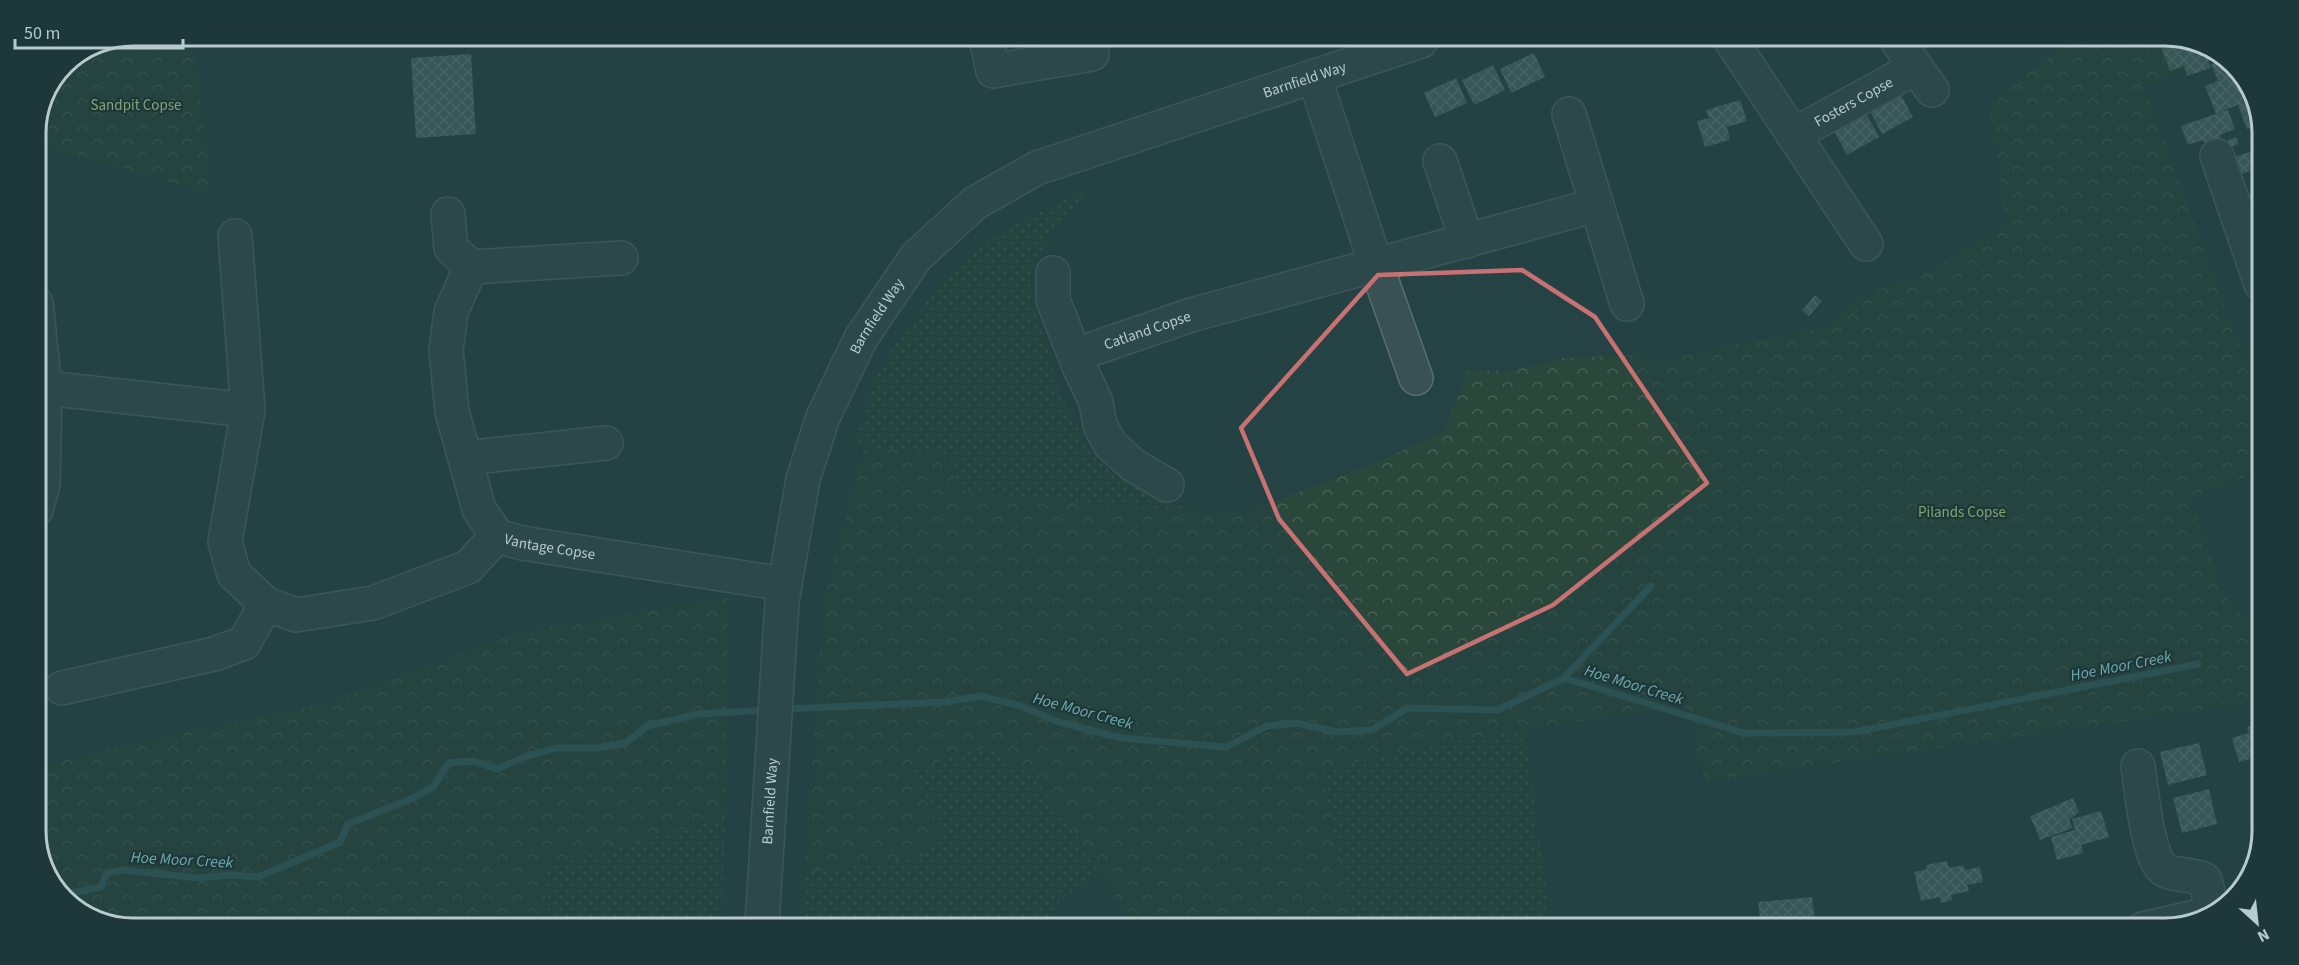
<svg xmlns="http://www.w3.org/2000/svg" width="2299" height="965" font-family="'Source Sans 3',sans-serif">
  <style>
    .green { fill: url(#green-dots) }
    .forest { fill: url(#forest-crowns) }
    .lines { fill: none; stroke-linecap: round; stroke-linejoin: round }
    .stream { stroke: #356467; stroke-width: 7 }
    .building { fill: url(#building-cross-hatch) }
    .minor-casing { stroke: #586f71; stroke-width: 36 }
    .minor { stroke: #395153; stroke-width: 33 }
    .marked { fill: none; stroke: #c87172; stroke-width: 4.5; stroke-linejoin: round }
    .labels { text-anchor: middle; dominant-baseline: central; stroke-width: 4.5; stroke-linejoin: round; paint-order: stroke }
    .street-label { font-size: 15px; fill: #b7cbcd; stroke: #1e3739 }
    .park-label { font-size: 15px; fill: #82a473; stroke: #1e3739 }
    .water-label { font-size: 16px; font-style: italic; fill: #6eaaae; stroke: #1e3739 }
    .rim { fill: none; stroke: #b7cbcd; stroke-width: 3 }
  </style>
  <defs>
    <pattern id="green-dots" width="8" height="8" patternUnits="userSpaceOnUse" patternTransform="scale(1.5)"><rect width="8" height="8" fill="#29473a"/><path d="M2 2h.1M6 6h.1" fill="none" stroke="#466055" stroke-width="1.8" stroke-linecap="round"/></pattern>
    <pattern id="forest-crowns" width="20" height="18" patternUnits="userSpaceOnUse" patternTransform="scale(1.5)"><rect width="20" height="18" fill="#29473a"/><path d="M2 6a3 3 0 1 1 6 0M12 15a3 3 0 1 1 6 0" fill="none" stroke="#466055"/></pattern>
    <pattern id="building-cross-hatch" width="8" height="8" patternUnits="userSpaceOnUse" patternTransform="scale(1.5)"><rect width="8" height="8" fill="#516f71"/><path d="M0 0l8 8M0 8l8-8" fill="none" stroke="#6f898a"/></pattern>
  </defs>
  <rect width="100%" height="100%" fill="#254244"/>
  <path class="green" d="M1092,185L1052,233L1030,274L1034,307L1064,403L1087,442L1114,476L1190,511L1103,506L957,490L949,455L864,446L854,442L872,385L891,351L937,286L993,237Z
    M1525,730L1550,917L1493,927L1352,926L1321,769L1466,739Z
    M987,747L1026,771L1063,812L1101,875L1060,900L1057,925L800,924L804,873L923,856L942,828L909,770Z
    M725,817L722,924L549,923L541,869Z"/>
  <path class="forest" d="M134,36H193L211,194L36,144V128L65,64Z
    M2068,43H2202L2219,56L2143,86L2260,399V470L2192,500L2229,603L2258,630L2257,702L1705,782L1684,705L1466,739L1322,769L1352,926L1128,925L1124,911L1063,812L1026,771L987,747L910,770L942,828L923,856L804,873L824,600L864,446L950,455L957,490L1103,506L1247,512L1377,462L1445,431L1468,369L1507,372L1564,358L1638,355L1660,362L1710,349L1823,328L1863,295L1928,272L2006,224L1989,103Z
    M729,597L725,817L542,869L549,923L97,922L56,890L36,838V767L146,741L326,703L522,632Z"/>
  <g class="lines">
    <path class="stream" d="M1564,678L1651,586
      M785,709L946,702L981,696L1020,706L1059,722L1121,738L1226,747L1267,726L1297,723L1336,732L1372,730L1407,708L1498,710L1564,678L1744,733L1855,732L2198,664
      M62,895L101,887L107,873L123,870L199,878L231,875L258,877L340,842L348,824L413,798L433,787L449,763L473,761L497,769L527,756L557,748H596L626,743L647,726L699,714L767,710"/>
  </g>
  <path class="building" d="M2173,43H2202L2217,57L2208,60L2211,68L2187,76L2184,66L2170,71L2161,47Z
    M1534,53L1545,77L1511,93L1500,69Z
    M471,54L476,134L416,138L411,58Z
    M2223,60L2240,74L2251,103L2254,102L2261,124L2247,129L2238,105L2219,112L2228,110L2235,129L2220,135L2221,140L2206,146L2203,140L2188,145L2181,126L2216,114L2205,86L2218,81L2211,64Z
    M1493,65L1505,90L1474,105L1462,80Z
    M1456,78L1467,103L1435,117L1424,93Z
    M1899,91L1913,117L1882,134L1868,107Z
    M1740,100L1747,121L1727,127L1730,140L1705,147L1697,121L1709,118L1706,110Z
    M1866,113L1879,137L1847,155L1834,131Z
    M2236,137L2239,144L2230,147L2228,140Z
    M2263,148L2262,167L2233,177L2227,159Z
    M2262,189V258L2240,197Z
    M1815,295L1822,301L1809,316L1802,311Z
    M2257,725L2256,757L2239,762L2232,738L2249,733L2247,727Z
    M2199,743L2207,775L2168,785L2160,752Z
    M2209,789L2217,824L2182,833L2173,798Z
    M2073,798L2079,812L2069,820L2073,828L2040,840L2030,816Z
    M2101,811L2109,837L2081,845L2083,853L2057,860L2051,837L2075,830L2072,819Z
    M1947,861L1949,868L1963,865L1965,870L1980,867L1983,882L1967,885L1969,891L1951,895L1952,900L1941,903L1940,897L1921,901L1914,872L1927,869L1926,865Z
    M1812,897L1816,928H1761L1758,902Z
    M1851,923L1852,928H1829V927Z"/>
  <g class="lines">
    <defs>
      <g id="minor">
        <path d="M986,39L993,71L1092,54"/>
        <path d="M1732,42L1866,244"/>
        <path d="M1898,42L1932,90"/>
        <path d="M1314,76L1376,265L1416,378"/>
        <path d="M1569,114L1627,304"/>
        <path id="s1" d="M1793,135L1915,68"/>
        <path d="M2217,156L2261,284"/>
        <path d="M1440,161L1467,241"/>
        <path d="M448,214L451,248L471,267L621,258"/>
        <path d="M235,236L248,410L225,542L234,574L266,604L296,615L373,603L468,567L497,536"/>
        <path d="M471,267L451,312L446,350L452,412L465,458L479,509L497,536"/>
        <path d="M1053,273V300L1079,366"/>
        <path d="M36,303L45,388L248,410"/>
        <path d="M465,458L606,443"/>
        <path id="s2" d="M1167,485L1133,465L1110,444L1100,425L1096,402L1079,366L1084,352L1191,315L1597,205"/>
        <path d="M36,510L43,484L45,388"/>
        <path id="s3" d="M497,536L522,543L784,584"/>
        <path d="M62,688L214,654L244,643L266,604"/>
        <path d="M2138,766C2141,787 2148,860 2164,870C2174,876 2192,873 2205,880L2213,913"/>
        <path id="s4" d="M762,924L782,602L803,479L823,417L861,338L916,257L975,203L1037,168L1421,41"/>
        <path d="M2143,929L2221,911"/>
      </g>
    </defs>
    <use href="#minor" class="minor-casing"/>
    <use href="#minor" class="minor"/>
  </g>
  <path d="M0 0H2299V965H0ZM1522,270L1595,317L1707,483L1553,605L1407,674L1279,519L1241,428L1378,275Z" fill="#254244" fill-opacity=".55" fill-rule="evenodd"/>
  <path class="marked" d="M1522,270L1595,317L1707,483L1553,605L1407,674L1279,519L1241,428L1378,275Z"/>
  <g class="labels">
    <g class="street-label">
      <text stroke="none"><textPath href="#s4" startOffset="1131">Barnfield Way</textPath></text>
      <text stroke="none"><textPath href="#s1" startOffset="69">Fosters Copse</textPath></text>
      <text stroke="none"><textPath href="#s4" startOffset="627">Barnfield Way</textPath></text>
      <text stroke="none"><textPath href="#s2" startOffset="237">Catland Copse</textPath></text>
      <text stroke="none"><textPath href="#s3" startOffset="54">Vantage Copse</textPath></text>
      <text stroke="none"><textPath href="#s4" startOffset="123">Barnfield Way</textPath></text>
    </g>
    <g class="park-label">
      <text x="136" y="105">Sandpit Copse</text>
      <text x="1962" y="512">Pilands Copse</text>
    </g>
    <g class="water-label">
      <text transform="translate(2121 666) rotate(-11)">Hoe Moor Creek</text>
      <text transform="translate(1634 685) rotate(17)">Hoe Moor Creek</text>
      <text transform="translate(1083 711) rotate(15)">Hoe Moor Creek</text>
      <text transform="translate(182 860) rotate(3)">Hoe Moor Creek</text>
    </g>
  </g>
  <path d="M0 0H2299V965H0ZM133 46H2165A87 87 0 0 1 2252 133V831A87 87 0 0 1 2165 918H133A87 87 0 0 1 46 831V133A87 87 0 0 1 133 46Z" fill="#1e3739" fill-rule="evenodd"/>
  <path class="rim" d="M133 46H2165A87 87 0 0 1 2252 133V831A87 87 0 0 1 2165 918H133A87 87 0 0 1 46 831V133A87 87 0 0 1 133 46Z"/>
  <g transform="translate(2257 923) rotate(153)" stroke="#1e3739" stroke-width="4.5" paint-order="stroke">
  <path d="M0-4.5L10 22L0 15L-10 22Z" fill="#b7cbcd"/>
  <text y="-9" font-size="16" font-weight="bold" text-anchor="middle" fill="#b7cbcd">N</text>
  </g>
  <path d="M15 39v9h168v-9" fill="none" stroke="#b7cbcd" stroke-width="3"/>
  <text x="24" y="39" font-size="18" fill="#b7cbcd" stroke="#1e3739" stroke-width="4.5" paint-order="stroke">50 m</text>
</svg>
